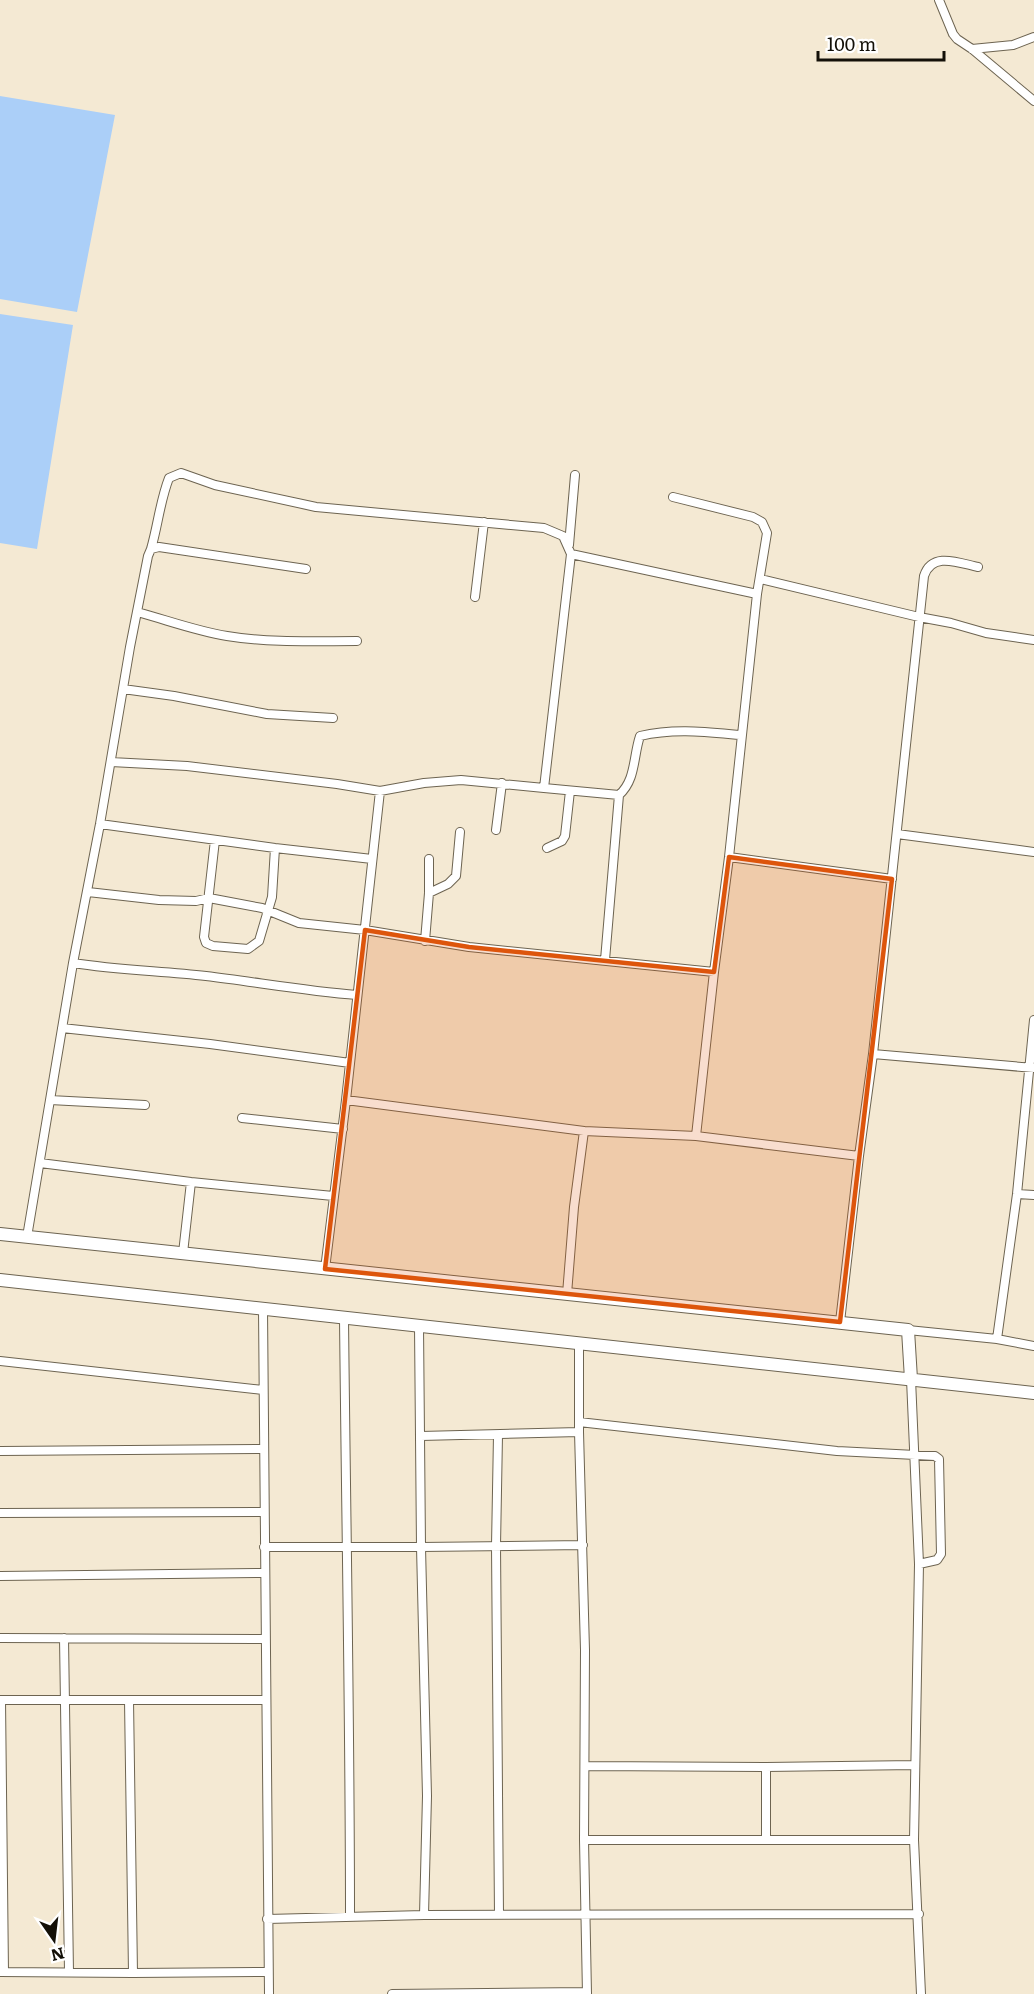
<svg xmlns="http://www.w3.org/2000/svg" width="1034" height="1994" font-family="Literata,serif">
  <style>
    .water { fill: #abcff8 }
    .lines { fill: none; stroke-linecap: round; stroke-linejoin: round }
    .street-casing { stroke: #6d6451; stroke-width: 10 }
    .secondary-casing { stroke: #6d6451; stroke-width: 14 }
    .street { stroke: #fff; stroke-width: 8 }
    .secondary { stroke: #fff; stroke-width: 12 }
    .marked { fill: #dd550c; fill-opacity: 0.2; stroke: #dd550c; stroke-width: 4.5; stroke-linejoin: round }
  </style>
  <rect width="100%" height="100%" fill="#f4e9d3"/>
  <path class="water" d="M0,96L115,115L77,312L0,299Z
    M0,314L73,325L37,549L0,543Z"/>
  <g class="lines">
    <defs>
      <path id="street" d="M939,0L953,34L957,39L972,49L1034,101
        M972,49L1013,45L1034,37
        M673,497L753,517L762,522L767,533L757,594L729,857L714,972L696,1136
        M569,545L575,475
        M151,549C158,525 160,501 169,478L181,473L215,485L316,507L544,528L563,536L571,554L544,788L619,795
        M571,554L757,594
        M760,579L919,617L951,623L986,633L1034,640
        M475,597L484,522
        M137,612C167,620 196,631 227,636C270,643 314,641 357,641
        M123,689L174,696L267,714L333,718
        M111,762L187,766L337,784L380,791L424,783L461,780L544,788
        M100,824L275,848L372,859
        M496,830L502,783
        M897,834L1034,852
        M215,840L204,937L206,943L213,946L248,949L259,941L272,897L275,848
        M547,848L562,841L565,836L570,791
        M729,857L892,879
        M88,892L159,900L196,901L209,898L262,908L299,923L365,930L469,947L714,972
        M429,893L448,884L456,876L460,832
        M425,941L429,893V859
        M605,960L619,795C636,780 633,757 640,736C674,728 706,732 740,735
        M73,963C117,970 162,971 206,976C256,982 306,991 357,995
        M62,1028L210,1044L350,1063
        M873,1054L1034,1068
        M50,1100L145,1105
        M346,1100L584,1131L696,1136L859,1156
        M242,1118L343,1129
        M40,1163L191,1182L333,1196
        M1017,1194L1034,1195
        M27,1237L73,963L100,824L130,647L148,556L151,549L159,547L306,569
        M183,1253L191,1182
        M325,1269L346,1100L380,791
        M567,1294L574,1207L584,1131
        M263,1309L269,1994
        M344,1317C346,1517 350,1717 350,1917
        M840,1322L859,1156L873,1054L924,576C932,551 959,563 978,567
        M419,1326L421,1547L427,1796L424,1915
        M908,1330L997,1339L1034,1346
        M997,1339L1017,1194L1034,1020
        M579,1343V1432L585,1650L584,1840L587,1994
        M0,1361L263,1390
        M911,1379L919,1564L914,1840L921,1994
        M579,1422L837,1451L935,1456L939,1459L941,1554L937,1560L919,1564
        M498,1435L496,1546L499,1915
        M421,1436L579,1432
        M0,1451L264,1449
        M0,1513L264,1512
        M264,1547H421L583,1545
        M0,1576L265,1573
        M0,1638L265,1639
        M64,1638L69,1972
        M0,1700H266
        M1,1700L4,1972
        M129,1700L133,1973
        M586,1766L766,1767L915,1765
        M584,1840H914
        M766,1840V1767
        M267,1919L424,1915L919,1914
        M0,1972L133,1973L268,1972
        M392,1994L587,1992"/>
      <path id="secondary" d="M0,1234L908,1330L911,1379
        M0,1280L1034,1393"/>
    </defs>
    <use href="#street" class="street-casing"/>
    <use href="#secondary" class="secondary-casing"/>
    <use href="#street" class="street"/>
    <use href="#secondary" class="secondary"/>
  </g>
  <path class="marked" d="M729,857L892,879L840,1322L325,1269L365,930L469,947L714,972Z"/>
  <g transform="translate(54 1940) rotate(166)" stroke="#ffffff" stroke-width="4.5" paint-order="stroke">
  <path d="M0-4.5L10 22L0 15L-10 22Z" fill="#131008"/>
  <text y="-9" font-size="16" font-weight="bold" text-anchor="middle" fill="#131008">N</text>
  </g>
  <path d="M818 51v9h126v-9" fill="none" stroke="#131008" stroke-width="3"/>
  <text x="827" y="51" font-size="18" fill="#131008" stroke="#ffffff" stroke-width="4.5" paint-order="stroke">100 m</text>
</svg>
